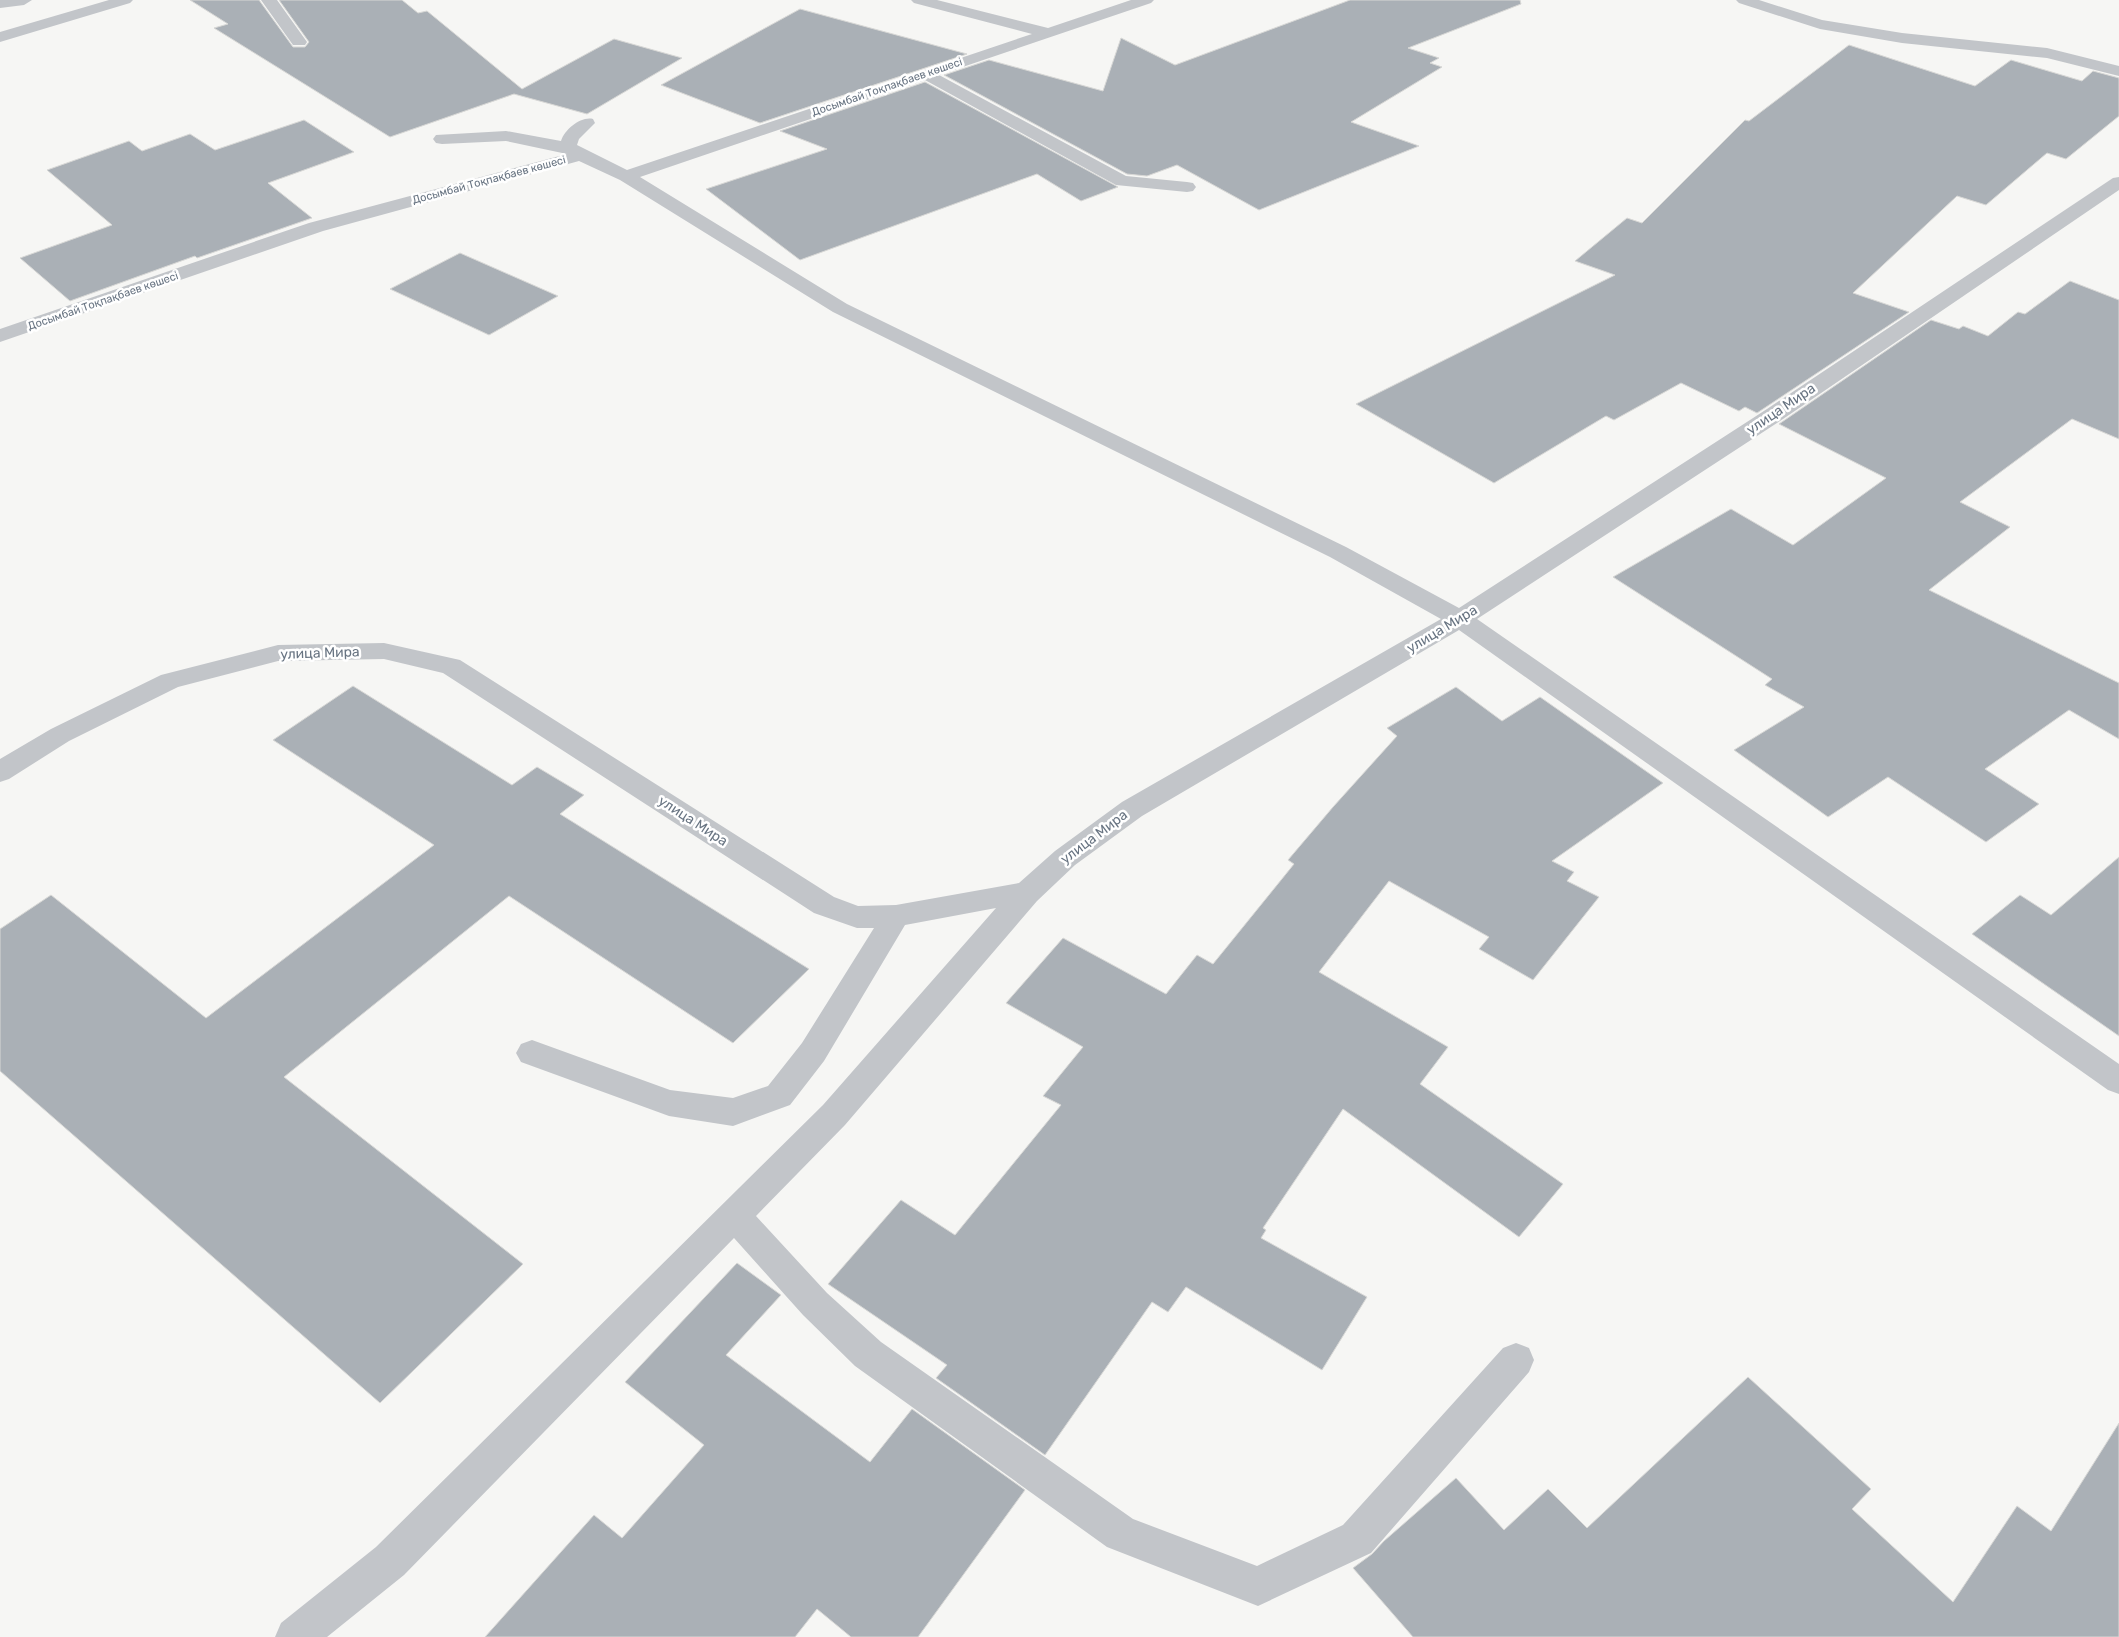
<svg xmlns="http://www.w3.org/2000/svg" width="2119" height="1637" font-family="Rubik,sans-serif">
  <style>
    .building { fill: #aab0b6; stroke: #d8d8d6 }
    .lines { fill: none; stroke-linecap: round; stroke-linejoin: round }
    .street { fill: #c2c5c9; fill-rule: evenodd }
    .labels { text-anchor: middle; dominant-baseline: central; stroke-width: 5; stroke-linejoin: round; paint-order: stroke }
    .far-street-label { font-size: 11px; fill: #687482; stroke: #fff }
    .street-label { font-size: 14px; fill: #687482; stroke: #fff }
  </style>
  <rect width="100%" height="100%" fill="#f6f6f4"/>
  <path class="building" d="M190,0H259L293,47H305L309,42L279,0H402L418,13L427,11L522,89L614,39L682,58L587,114L514,94L390,137L214,28L228,24Z
    M1350,0H1520L1521,4L1408,48L1439,58L1430,63L1442,67L1351,122L1419,146L1259,210L1177,165L1147,176L1127,174L944,75L989,60L1103,91L1121,38L1175,65Z
    M800,9L967,54L760,123L661,85Z
    M1849,45L1975,86L2011,60L2082,81L2093,71L2119,78V116L2066,159L2047,153L1986,205L1957,196L1853,293L1909,312L1757,413L1745,407L1739,411L1681,383L1614,420L1606,416L1494,483L1356,404L1615,275L1575,261L1627,218L1642,223L1745,120L1749,121Z
    M925,82L1118,187L1081,201L1037,174L800,260L706,189L827,149L780,131Z
    M304,120L354,152L268,183L312,218L197,258L195,256L70,301L20,258L112,225L47,170L129,141L142,151L190,134L215,150Z
    M460,253L558,296L489,335L390,289Z
    M2070,281L2119,300V439L2072,419L1960,502L2010,527L1929,590L2119,683V739L2069,710L1985,769L2039,804L1986,842L1888,777L1828,817L1734,750L1804,707L1765,685L1772,679L1613,577L1731,509L1793,545L1886,478L1779,424L1931,320L1959,329L1963,326L1988,336L2018,312L2025,314Z
    M353,686L512,785L537,767L584,795L560,814L809,969L733,1043L509,896L284,1077L523,1264L380,1403L0,1071V929L51,895L206,1018L434,845L273,740Z
    M1456,687L1502,721L1540,697L1663,783L1552,861L1574,872L1567,881L1599,897L1533,980L1479,949L1489,937L1389,881L1319,972L1448,1047L1420,1084L1563,1184L1519,1237L1343,1109L1263,1228L1266,1230L1261,1238L1367,1297L1322,1370L1186,1287L1168,1312L1152,1302L1045,1455L936,1378L947,1365L828,1284L901,1200L955,1235L1061,1105L1043,1096L1083,1047L1006,1003L1063,938L1166,994L1197,955L1213,964L1294,864L1288,860L1333,807L1397,736L1387,728Z
    M2119,857V1036L1972,934L2020,895L2051,915Z
    M737,1263L781,1295L726,1355L870,1462L912,1409L1025,1490L918,1637H851L817,1609L795,1637H485L594,1515L622,1538L704,1445L625,1382Z
    M1748,1377L1871,1489L1852,1509L1953,1602L2017,1506L2051,1531L2119,1423V1637H1413L1353,1568L1372,1554L1384,1541L1456,1478L1504,1530L1548,1489L1587,1528Z"/>
  <g class="lines">
    <path class="street" d="M0,0H32L24,5L0,8Z
      M109,0H133L130,3L0,42V32Z
      M261,0H277L307,42L305,45H293Z
      M911,0H937L1048,28L1131,0H1154L1151,3L939,75L1126,176L1187,182L1193,183L1196,187L1193,191L1187,192L1116,185L925,80L640,177L847,304L1346,547L1459,608L1767,409L2113,178L2119,177V190L1783,419L1477,619L2119,1064V1094L2108,1090L1459,630L1142,816L1075,865L1037,901L845,1125L756,1216L827,1293L881,1342L1133,1519L1257,1566L1343,1525L1503,1348L1516,1343L1529,1348L1534,1360L1529,1372L1371,1553L1258,1606L1107,1547L855,1366L803,1315L734,1238L404,1575L327,1637H275L281,1623L376,1547L823,1105L996,908L905,925L824,1061L790,1105L733,1126L669,1116L521,1062L516,1053L521,1044L532,1040L670,1090L733,1098L768,1086L802,1043L874,928H857L814,913L443,673L384,659L278,661L178,687L69,741L9,779L0,782V759L51,729L161,675L278,645L384,643L460,660L834,897L858,906L896,905L1019,883L1055,851L1122,802L1441,619L1330,557L833,312L620,180L579,161L323,231L0,342V329L309,223L567,154L506,141L442,144L436,143L433,139L436,135L506,131L561,141C565,129 581,116 593,119L595,123L579,139L577,145L627,170L1032,34L914,3Z
      M1736,0H1759L1822,20L1902,33L2047,48L2119,66V76L2047,58L1902,43L1820,29L1739,3Z"/>
  </g>
  <g class="labels">
    <g class="far-street-label">
      <text transform="translate(887 87) rotate(-19)">Досымбай Тоқпақбаев көшесі</text>
      <text transform="translate(489 180) rotate(-15)">Досымбай Тоқпақбаев көшесі</text>
      <text transform="translate(103 301) rotate(-19)">Досымбай Тоқпақбаев көшесі</text>
    </g>
    <g class="street-label">
      <text transform="translate(1781 409) rotate(-34)">улица Мира</text>
      <text transform="translate(1442 629) rotate(-31)">улица Мира</text>
      <text transform="translate(320 653) rotate(-2)">улица Мира</text>
      <text transform="translate(693 821) rotate(33)">улица Мира</text>
      <text transform="translate(1094 837) rotate(-37)">улица Мира</text>
    </g>
  </g>
</svg>
